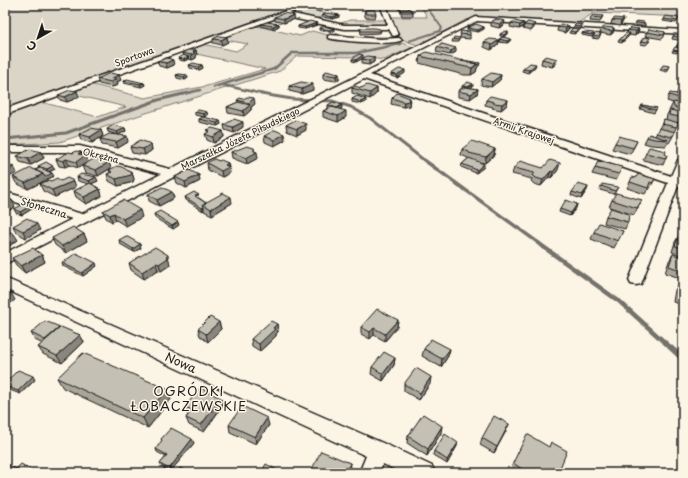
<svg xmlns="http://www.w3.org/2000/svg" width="688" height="478" font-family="'Playpen Sans',sans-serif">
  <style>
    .green { fill: #dbd5c8; stroke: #7c7872 }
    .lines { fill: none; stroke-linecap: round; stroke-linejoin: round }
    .stream-far5 { stroke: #75726c; stroke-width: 2 }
    .stream-far4 { stroke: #75726c; stroke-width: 2.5 }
    .stream-far3 { stroke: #75726c; stroke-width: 3 }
    .stream-far2 { stroke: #75726c; stroke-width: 3.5 }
    .stream-far1 { stroke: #75726c; stroke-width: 4.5 }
    .stream { stroke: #75726c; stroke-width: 5.5 }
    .minor-casing { stroke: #1c1c1c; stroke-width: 3 }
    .minor { fill: #fcf5e5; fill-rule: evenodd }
    .wall { fill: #a9a59a; stroke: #1c1c1c }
    .shaded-wall { fill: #89867d; stroke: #1c1c1c }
    .building { fill: #c4c0b3; stroke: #1c1c1c }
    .labels { text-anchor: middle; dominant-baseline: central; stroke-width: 3; stroke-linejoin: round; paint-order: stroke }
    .far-street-label { font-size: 9px; fill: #1c1c1c; stroke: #fcf5e5 }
    .street-label { font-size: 10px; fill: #1c1c1c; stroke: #fcf5e5 }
    .near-street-label { font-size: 12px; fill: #1c1c1c; stroke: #fcf5e5 }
    .near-neighbourhood-label { font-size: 13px; letter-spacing: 1px; fill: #1c1c1c; stroke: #fcf5e5 }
  </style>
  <rect width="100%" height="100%" fill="#fcf5e5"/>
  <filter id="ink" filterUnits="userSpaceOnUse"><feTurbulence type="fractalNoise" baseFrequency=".025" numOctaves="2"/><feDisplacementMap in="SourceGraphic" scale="8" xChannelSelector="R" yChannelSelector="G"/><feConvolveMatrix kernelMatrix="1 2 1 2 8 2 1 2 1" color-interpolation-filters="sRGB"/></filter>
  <g filter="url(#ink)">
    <path class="green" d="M5,5H305L5,109Z
      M387,5H683V17L594,13L576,24L488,18L466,20L418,45C397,39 399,37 392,17H427L421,6H388Z
      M303,9L329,14L315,19L289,13Z
      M350,20H385L388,26H350L338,24Z
      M253,25L300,36L312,31L332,36L337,33L352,37H391L399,42L413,47L384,60L363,57L297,56L280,71L143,114L60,142L5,145V114L41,102L98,117L126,107L67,93L90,84L145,98L207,86L265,69L183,51L202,44L236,51L248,44L215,38Z"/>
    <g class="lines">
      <path class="stream-far5" d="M409,41L440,31L442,28L425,5"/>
      <path class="stream-far4" d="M223,85L267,95
        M214,87L274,69L292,53H356L400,44
        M179,95L200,90"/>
      <path class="stream-far3" d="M261,94L292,99L332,101L351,107L370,118L425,161
        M5,139L66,133L158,100L183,94"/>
      <path class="stream-far2" d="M424,160L540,244"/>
      <path class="stream-far1" d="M538,243L620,302L671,348"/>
      <path class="stream" d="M670,347L683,359"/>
      <defs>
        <path id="minor" d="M303,5H311L289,13L344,25H388L380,5H386L398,35L393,36L389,29H344L282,16L5,115V109Z
          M476,17L683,30V34L477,21L370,75L671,176L678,160L683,157V174L681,180H683V187L678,186L641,284L636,285L631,284L629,280L668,183L364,79L5,264V253L72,219L5,199V192L82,214L161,174L80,152H5V146H80L170,169Z
          M330,35L380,39L399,38L402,40C394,46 340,41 328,38V36Z
          M5,278L385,444L432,466L435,473H402L383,464L379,473H359L366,456L5,289Z"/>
      </defs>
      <use href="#minor" class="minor-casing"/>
      <use href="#minor" class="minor"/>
    </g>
    <path class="wall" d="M359,5H369V6H359Z
      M398,5H408L409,9L413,12V16H402L401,13V10H399L398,7Z
      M323,6V10L319,11L311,9V7Z
      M365,10L376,14L375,18H366L364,14Z
      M294,15V19L284,23L275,21L274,17Z
      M322,15L339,17L332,19L322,17Z
      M603,16L600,22L590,21L591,17Z
      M496,19L504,25L499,28L491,26V22Z
      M624,19L622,23L620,26L611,24L612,20Z
      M664,19L678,20L676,23L663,21Z
      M636,21L645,24V26H637L635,23Z
      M528,22L534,28L531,31L523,29L524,25Z
      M317,23V25L305,29L298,28V26Z
      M511,23H524L523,27L519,29L510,27Z
      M261,24H279V26L273,29L261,26Z
      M582,25L581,29L574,34L569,33L570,31L573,28L574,26Z
      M569,26L568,30L565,33L557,31L558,27Z
      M484,27V29L478,32L467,30V28Z
      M319,28L335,31L329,32L319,30Z
      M360,28L381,31L380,33L361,34Z
      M614,28L613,33L610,35L600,33L601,29Z
      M639,29L637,34L635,36L629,35L622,43L618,42L619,40L627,33L628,30Z
      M461,31L470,35V39L460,38Z
      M508,32V34L503,37L500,36V34Z
      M647,32H665L664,37L662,39L645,36Z
      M582,33L594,35L601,34L600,37L598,39L592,38L593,36L592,37L582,35Z
      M683,35V41L672,39L673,36Z
      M219,36L228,42L222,45L213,43V39Z
      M460,38L458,42H452L453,39Z
      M499,39L510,41L507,43L499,42Z
      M499,40L498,45L491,50L484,47V42Z
      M641,41H650L646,45L640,44Z
      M683,43V48L676,47L677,45Z
      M442,44L456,52L450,55L436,52L437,47Z
      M680,48L677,53L672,52L673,50Z
      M196,50L197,55L196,56V58L192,60L189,59L184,61L179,60L178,58L183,56L182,53Z
      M420,56L479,66L477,68L476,72L471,75H464L419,63Z
      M546,56L556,64L552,67L541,64L542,59Z
      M374,57V62L369,65L362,64V59Z
      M363,58L356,62L352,61V59Z
      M157,61L174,65L167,68L159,66Z
      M189,65H202L203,68L199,70L190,68Z
      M670,66L667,72L660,70L661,68Z
      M535,67L528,73L522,71L523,69Z
      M405,73L397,78L391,76V74Z
      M323,74H339V79L336,81L323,79Z
      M176,75H187L188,78L185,80L177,78Z
      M501,75L500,80L491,87L481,85L482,79Z
      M97,79L121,80L117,82L118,85L112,87L99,84Z
      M124,81L144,83L145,85L141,87L124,83Z
      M289,86L313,90L302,94L289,91Z
      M462,86H473L471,88L478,89L477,94L470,99L458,97V91L462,88Z
      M683,86V116L680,122H678L676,128L674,132H675L672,138L669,143H667L666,146L651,145L644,143L647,137L655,136L664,119L666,120L667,115L673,103L667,101L669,95L677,94L678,90Z
      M352,88H377V93L370,99L352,93Z
      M58,95L79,97L67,102L60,100Z
      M392,98H410L409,106L403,107L391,104Z
      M352,99L366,102L361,104L352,102Z
      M237,100L255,104L251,107V110L244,116L228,113L227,107L238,102Z
      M486,100H508L507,105L501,110L492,108L493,107L485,105Z
      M328,105L342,108L340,109L346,117L338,122L323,117V111L329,108H328Z
      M642,105L657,108L654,113L640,109Z
      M195,112L208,115L204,117L195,115Z
      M199,119L220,121L221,124L217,126L199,122Z
      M224,125L243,127L234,133L225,130Z
      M286,125L306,130L297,135L287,131Z
      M125,128L126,131L118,135L108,132L107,129Z
      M101,130L103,136L92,143L81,140L79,134Z
      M207,130L223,131L224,137L214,143L207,140L205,134L208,133Z
      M264,136L285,140L274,146L265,142Z
      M100,139L128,142L118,148L102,145Z
      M637,141L634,147L630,154L612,149L615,143Z
      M151,144L152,150L145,155L132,153L130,147Z
      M462,149H495L494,155L485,163L478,162L484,167L476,173L461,167L462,164L468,159V158L461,155Z
      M255,151L258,158L247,164L232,158L231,152Z
      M41,152L44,158L31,165L20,162L17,156Z
      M646,153L667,155L663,165L643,160Z
      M82,154L88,162L78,168L69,165L65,167L59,166L56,159Z
      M219,161L228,163L230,173L222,177L208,170L207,163Z
      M38,166L55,169L49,172L54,176L28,189L16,183L13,177L35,170L39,168Z
      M82,166L111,168L98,176L85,173Z
      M514,168H543L558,170L551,178L549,177L541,186L534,184L531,181L532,179L512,174Z
      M595,168L620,173L616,180L592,174Z
      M109,170L132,173L134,179L133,182L118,186L109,181L107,174L110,173Z
      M199,175L200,181L186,188L177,183L175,177Z
      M77,177L98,181L91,184L100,189L102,196L86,204L76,197L74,191L89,184L78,181Z
      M636,178L655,179L649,190L648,189L645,194L627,188L630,182Z
      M51,181L76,187L55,197L43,191L40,184Z
      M601,186L618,187L614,194L600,190Z
      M588,187L587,190L581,199L571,195L572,192Z
      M172,192L174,198L159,206L149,201L148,194Z
      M185,197L199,198L206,203H232L212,215L204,211V210L203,211L186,200Z
      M612,200H642L634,215L609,207Z
      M577,204L576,208L570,216L559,212L560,209Z
      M35,207L22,215L16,213L14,209Z
      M103,211L142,217L126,226L116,220L112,222L106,218Z
      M154,214L179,225L173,229L155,218Z
      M606,216L628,222L625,229L604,223Z
      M683,222V236L678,235Z
      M13,226L40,230L26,238L16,232Z
      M5,229L18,240L9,246L5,244Z
      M623,231L614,248L591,239L594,232Z
      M84,234L87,241L66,253L55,245L52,238Z
      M679,235L683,237V256L672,252L675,242Z
      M119,240L141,248L134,252L120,244Z
      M673,254L683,258V279L665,273L669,261Z
      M42,255L45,262L25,273L16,265L12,258Z
      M170,262L169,263L170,265L161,271L158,270L144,279L131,270L129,263Z
      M62,263L97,266L83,276L63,266Z
      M680,283L683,284V305L673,302L675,290Z
      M398,320L397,327L385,341L374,335L370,339L361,334V327Z
      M219,322L221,329L208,342L200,336L198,329Z
      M277,324L278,332L276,334V336L260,351L252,346L251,339Z
      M61,328L80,335L84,342L62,363L43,354L38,347L43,344L35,340L31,333Z
      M424,349H450L448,356L441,367L422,356Z
      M395,358L394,365L383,381L371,374L372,367Z
      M57,378L167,389L171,399L148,428L63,388Z
      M35,380L20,394L5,388V383Z
      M404,384H430L419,400L404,391Z
      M221,398L223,405L204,432L189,425L186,418L188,415L187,414L185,407Z
      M509,424L506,431L494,453L480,445L482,438Z
      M229,425H269L256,444L230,432Z
      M441,433L427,456L407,443L408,436Z
      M161,439L194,443L170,472L162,467L160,464L166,457L157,452L156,449L162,441Z
      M457,446L447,464L433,455L434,451Z
      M513,463L558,473H515L510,470Z"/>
    <path class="shaded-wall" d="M323,6V10L319,11V9Z
      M294,15V19L284,23V19Z
      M339,15V17L332,19V17Z
      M624,19L622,23L620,26L621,21Z
      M505,21L504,25L499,28L500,24Z
      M317,23V25L305,29V27Z
      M524,23L523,27L519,29L520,25Z
      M279,24V26L273,29V26Z
      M535,24L534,28L531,31L532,26Z
      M582,25L581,29L574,34L575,32L579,29V27Z
      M569,26L568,30L565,33L566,28Z
      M484,27V29L478,32V30Z
      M614,28L613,33L610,35L612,31Z
      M335,29V31L329,32V30Z
      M639,29L637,34L635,36L636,31Z
      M508,32V34L503,37L504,35Z
      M630,33L629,36L622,43L623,40Z
      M227,37L228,42L222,45L221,40Z
      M511,39L510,41L507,43V41Z
      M499,40L498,45L491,50L492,45Z
      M456,48V52L450,55L451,51Z
      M196,50L197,55L196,56V58L192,60L191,55L193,52Z
      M363,55V58L356,62V60Z
      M189,57V59L184,61V59Z
      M374,57V62L369,65V60Z
      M557,59L556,64L552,67L554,62Z
      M173,60L174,65L167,68L166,63Z
      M480,63L479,66L477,68L476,72L471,75L472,68Z
      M536,64L535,67L528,73L529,70Z
      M202,65L203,68L199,70L198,67Z
      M405,70V73L397,78V75Z
      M339,74V79L336,81V76Z
      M119,75L121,80L117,82L118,85L112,87L111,82L112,78Z
      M187,75L188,78L185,80L184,77Z
      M501,75L500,80L491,87L492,82Z
      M144,83L145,85L141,87L140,84Z
      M313,84V90L302,94V89Z
      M473,84V86L468,90V87Z
      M377,88V93L370,99V93Z
      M478,89L477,94L470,99L471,94Z
      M77,91L79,97L67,102L65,97Z
      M254,98L255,104L251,107V110L244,116L243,111L249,106V103Z
      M410,98L409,106L403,107L404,102Z
      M366,99V102L361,104V102Z
      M508,100L507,105L501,110L502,104Z
      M342,105V108L337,111V108Z
      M346,111V117L338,122V116Z
      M207,112L208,115L204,117V114Z
      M220,121L221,124L217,126V123Z
      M243,122V127L234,133L233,127Z
      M306,124V130L297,135V129Z
      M125,128L126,131L118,135L117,132Z
      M101,130L103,136L92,143L90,137Z
      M223,131L224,137L214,143L213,137Z
      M284,134L285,140L274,146V140Z
      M127,136L128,142L118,148L116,142Z
      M151,144L152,150L145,155L143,149Z
      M254,148L255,153L257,152L258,158L247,164L246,158Z
      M495,149L494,155L485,163L486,157Z
      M41,152L44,158L31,165L28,159Z
      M81,152L83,157L86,155L88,162L78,168L76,162L78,154Z
      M66,159L69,165L65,167L63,161Z
      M109,162L111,168L98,176L96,170Z
      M228,163L230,173L222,177L221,171L225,165Z
      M560,163L558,170L551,178L553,172Z
      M484,164V167L476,173L477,170Z
      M53,166L55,169L48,172L47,169Z
      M14,167L17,173L5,179V171Z
      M551,171L549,177L541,186L543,180Z
      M52,173L54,176L28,189L25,183L43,174Z
      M132,173L134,179L133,182L118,186L116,179Z
      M199,175L200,181L186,188L185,182Z
      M96,177L98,181L91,184L89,181Z
      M74,181L76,187L55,197L52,190Z
      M588,187L587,190L581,199L582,195Z
      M100,189L102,196L86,204L84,197Z
      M172,192L174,198L159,206L157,200Z
      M231,197L232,203L212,215L211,209Z
      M12,200L15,207L5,213V205Z
      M34,204L35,207L22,215L20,212Z
      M577,204L576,208L570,216L571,213Z
      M204,207V210L203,211L202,208Z
      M140,210L142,217L126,226L123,219Z
      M114,213L116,220L112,222L110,215Z
      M178,222L179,225L173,229L172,226Z
      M37,224L40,230L26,238L23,231Z
      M14,234L18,240L9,246L5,239Z
      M84,234L87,241L66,253L62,246Z
      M140,244L141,248L134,252L133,249Z
      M42,255L45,262L25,273L21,266Z
      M168,255L170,265L161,271L159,264Z
      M96,263L97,266L83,276L82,273Z
      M156,263L158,270L144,279L142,272Z
      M11,293L15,300L5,307V297Z
      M398,320L397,327L385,341V334Z
      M219,322L221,329L208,342L206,334Z
      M277,324L278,332L276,334V336L260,351L259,344Z
      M60,327L64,334L49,347L45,340Z
      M374,328V335L370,339V332Z
      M80,335L84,342L62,363L57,356Z
      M450,349L448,356L441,367L442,359Z
      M395,358L394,365L383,381V374Z
      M33,376L35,380L20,394L18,391Z
      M431,377L430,384L419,400L420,393Z
      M167,389L171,399L148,428L143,418Z
      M221,398L223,405L204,432L201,425Z
      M267,418L269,425L256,444L255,437Z
      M509,424L506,431L494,453L497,447Z
      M442,426L441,433L427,456L428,449Z
      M192,439L194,443L170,472L169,469Z
      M458,443L457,446L447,464V460Z
      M350,463V470L349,473H346Z"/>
    <path class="building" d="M317,5L323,6L321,7L323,8L319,9L311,7Z
      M399,5H408L409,6H400Z
      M374,9L376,14H366L365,10Z
      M401,9H410L413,12H402Z
      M284,13L294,15L284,19L274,17Z
      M328,13L339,15L332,17L322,15Z
      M593,15L603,16L601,18L591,17Z
      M666,16L679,18L677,21L664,19Z
      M615,18L624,19L621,21L612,20Z
      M496,19L505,21L500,24L491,22Z
      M310,21L317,23L305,27L298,26Z
      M515,21L524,23L520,25L511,23Z
      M636,21L644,22L645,24L637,23Z
      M267,22L279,24L273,26L261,24Z
      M528,22L535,24L532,26L524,25Z
      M476,24L484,27L478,30L467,28Z
      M576,24L582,25L579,27L574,26Z
      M561,25L569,26L566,28L558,27Z
      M324,26L335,29L329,30L319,28Z
      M604,27L614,28L612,31L601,29Z
      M360,28H375L380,29L381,31H361Z
      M573,28L579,29L575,32L570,31Z
      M630,28L639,29L636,31L628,30Z
      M649,29L665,32L664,35L647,32Z
      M461,31L470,32V35L460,34Z
      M505,31L508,32L504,35L500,34Z
      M585,32L594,33L593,35L582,33Z
      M596,33L601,34L598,37L593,36Z
      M626,33H630L623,40H619Z
      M675,34L683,35V38L673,36Z
      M219,36L227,37L221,40L213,39Z
      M454,37L460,38L458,40L453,39Z
      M503,37L511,39L507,41L499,39Z
      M644,37L650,38L647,42L641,41Z
      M490,39L499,40L492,45L484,42Z
      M679,42L683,43V46L677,45Z
      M442,44L456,48L451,51L437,47Z
      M675,47L680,48L678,51L673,50Z
      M188,50H196L193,52L195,53L191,55L182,53Z
      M426,52L477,64L472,68L466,67L420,56Z
      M359,54L363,55L356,60L352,59Z
      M183,55L189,57L184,59L178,58Z
      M367,56L374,57L369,60L362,59Z
      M546,56L557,59L554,62L542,59Z
      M167,58L173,60L166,63L157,61Z
      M463,60L480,63L477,65V64L461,61Z
      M193,63L202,65L198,67L189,65Z
      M530,63L536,64L529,70L523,69Z
      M663,65L670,66L668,69L661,68Z
      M399,69L405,70L397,75L391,74Z
      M326,71L339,74L336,76L323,74Z
      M110,73L119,75L112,78L116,79L111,82L97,79Z
      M491,73L501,75L492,82L482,79Z
      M179,74L187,75L184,77L176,75Z
      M127,79L144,83L140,84L124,81Z
      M301,82L313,84L302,89L289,86Z
      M468,82L473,84L468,87L462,86Z
      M367,85L377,88L370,93L352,88L355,86L361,88Z
      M465,87L478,89L471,94L458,91Z
      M680,87H683V91L678,90Z
      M70,90L77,91L65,97L58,95Z
      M397,93L410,98L408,99L409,101L404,102L392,98Z
      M670,93L683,95V99L669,95Z
      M357,96L366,99L361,102L352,99Z
      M490,96L508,100L502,104L493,103L494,102L486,100Z
      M247,97L254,98L249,103L237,100L240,98L243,99Z
      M238,102L250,105L243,111L227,107Z
      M333,102L342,105L337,108L328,105Z
      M674,102L683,104V109L674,107V105L673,104Z
      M642,105L657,108L655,110L641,106Z
      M332,107L346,111L338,116L323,111Z
      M198,110L207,112L204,114L195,112Z
      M670,110L683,113V116H681L680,117L669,115Z
      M203,117L220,121L217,123L199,119Z
      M234,119L243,122L233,127L224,125Z
      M664,119L679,123L676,127L662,124Z
      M295,120L306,124L297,129L286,125Z
      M113,125L125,128L117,132L107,129Z
      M91,128L101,130L90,137L79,134Z
      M212,128L223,131L213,137L205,134L210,131L207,130Z
      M659,128L675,132L671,137L656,133Z
      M275,130L284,134L274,140L264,136Z
      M109,134L127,136L116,142L100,139Z
      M649,134L668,140L654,139L647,137Z
      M619,136L637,141L633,148L615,143Z
      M140,140L151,144L143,149L130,147Z
      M472,141L495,149L486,157L469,153V152L462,149Z
      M247,146L254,148V151L257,152L246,158L231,152Z
      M649,147L666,151L665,154L667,155L665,158L646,153Z
      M30,149L41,152L28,159L17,156Z
      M76,151L81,152L78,154L86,155L76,162L66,159L63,161L56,159L69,152L73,153Z
      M95,158L109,162L96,170L82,166Z
      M469,158L484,164L477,170L462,164Z
      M214,159L219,161L221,160L228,163L225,165L229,167L221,171L207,163Z
      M550,160L560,163L553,172L551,171L543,180L536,178L533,175L535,173L514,168L520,161L543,168Z
      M598,161L622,167L619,174L595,168Z
      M46,162L53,166L47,169L38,166Z
      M5,164L14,167L5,171Z
      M117,166L122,167L132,173L131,175L116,179L107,174L112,172L109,170Z
      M31,168L43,174L25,183L13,177Z
      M40,168L52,173L45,177L43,174L35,170Z
      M189,170L199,175L185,182L175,177Z
      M81,174L96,177L89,181L77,177Z
      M638,174L655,179L652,183L650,182L648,188L630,182L632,177L636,178Z
      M57,178L61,181L67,178L74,181L52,190L40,184L49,180L51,181Z
      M90,183L100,189L84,197L74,191Z
      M578,184L588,187L582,195L572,192Z
      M602,184L618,187L615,191L601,186Z
      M162,187L172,192L157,200L148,194Z
      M194,192L199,195L195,196L206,203L203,204L204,207L202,208L185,197Z
      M223,193L231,197L211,209L203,204Z
      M616,193L642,200L637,208L612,200Z
      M5,199L12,200L5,205Z
      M123,200L140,210L123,219L114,213L110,215L103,211Z
      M566,200L577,204L571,213L560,209Z
      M28,202L34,204L20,212L14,209Z
      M611,208L629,214L628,222L606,216Z
      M160,211L178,222L172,226L154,214Z
      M27,218L37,224L23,231L13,226Z
      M599,223L623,231L618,241L594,232Z
      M73,227L84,234L62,246L52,238Z
      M5,229L14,234L5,239Z
      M679,235L683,237V248L675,246Z
      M126,236L140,244L133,249L119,240Z
      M155,247L168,255L166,257L168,258L159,264L156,263L142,272L129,263Z
      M33,248L42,255L21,266L12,258Z
      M76,253L96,263L82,273L62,263Z
      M673,254L683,258V271L669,266Z
      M680,283L683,284V297L677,294Z
      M5,289L11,293L5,297Z
      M377,309L398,320L385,334L374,328L370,332L361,327Z
      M210,317L219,322L206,334L198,329Z
      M45,321L60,327L45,340L31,333Z
      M271,321L277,324L273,328L275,329L259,344L251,339Z
      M61,327L80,335L57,356L38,347Z
      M431,339L450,349L442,359L424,349Z
      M384,352L395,358L383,374L372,367Z
      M83,353L167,389L143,418L57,378Z
      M416,368L431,377L420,393L404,384Z
      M18,370L33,376L18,391L5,386V383Z
      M200,388L221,398L201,425L186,418L192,410L185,407Z
      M242,406L267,418L255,437L229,425Z
      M423,414L442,426L428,449L408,436Z
      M494,416L509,424L497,447L482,438Z
      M171,428L192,439L169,469L160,464L167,455L156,449L162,440L161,439Z
      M445,434L458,443L447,460L434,451Z
      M527,434L549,447L551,442L567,451L558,473H532L529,471L528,473L513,463Z
      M321,451L350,463L346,473H310Z
      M5,463L16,469L21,464L37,473H5Z
      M266,464L277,470L275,473H261Z
      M180,468L191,473H177Z"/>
  </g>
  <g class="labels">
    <g class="far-street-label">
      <text transform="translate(134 56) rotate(-20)">Sportowa</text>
      <text transform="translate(524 130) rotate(19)">Armii Krajowej</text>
      <text transform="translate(240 138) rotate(-26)">Marszałka Józefa Piłsudskiego</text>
      <text transform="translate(101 155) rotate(14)">Okrężna</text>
    </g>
    <g class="street-label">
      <text transform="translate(44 207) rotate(17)">Słoneczna</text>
    </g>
    <g class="near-street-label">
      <text transform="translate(181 362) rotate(24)">Nowa</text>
    </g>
    <g class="near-neighbourhood-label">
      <text x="189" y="390">OGRÓDKI<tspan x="189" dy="15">ŁOBACZEWSKIE</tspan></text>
    </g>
  </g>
  <rect width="688" height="478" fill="none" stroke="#fcf5e5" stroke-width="20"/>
  <rect x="10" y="10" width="668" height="458" fill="none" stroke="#1c1c1c" stroke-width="1.5" filter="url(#ink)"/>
  <g transform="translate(38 38) rotate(219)" stroke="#fcf5e5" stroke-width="3" paint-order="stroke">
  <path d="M0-3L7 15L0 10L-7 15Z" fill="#1c1c1c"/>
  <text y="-6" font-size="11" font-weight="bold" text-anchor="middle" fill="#1c1c1c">С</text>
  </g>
</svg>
